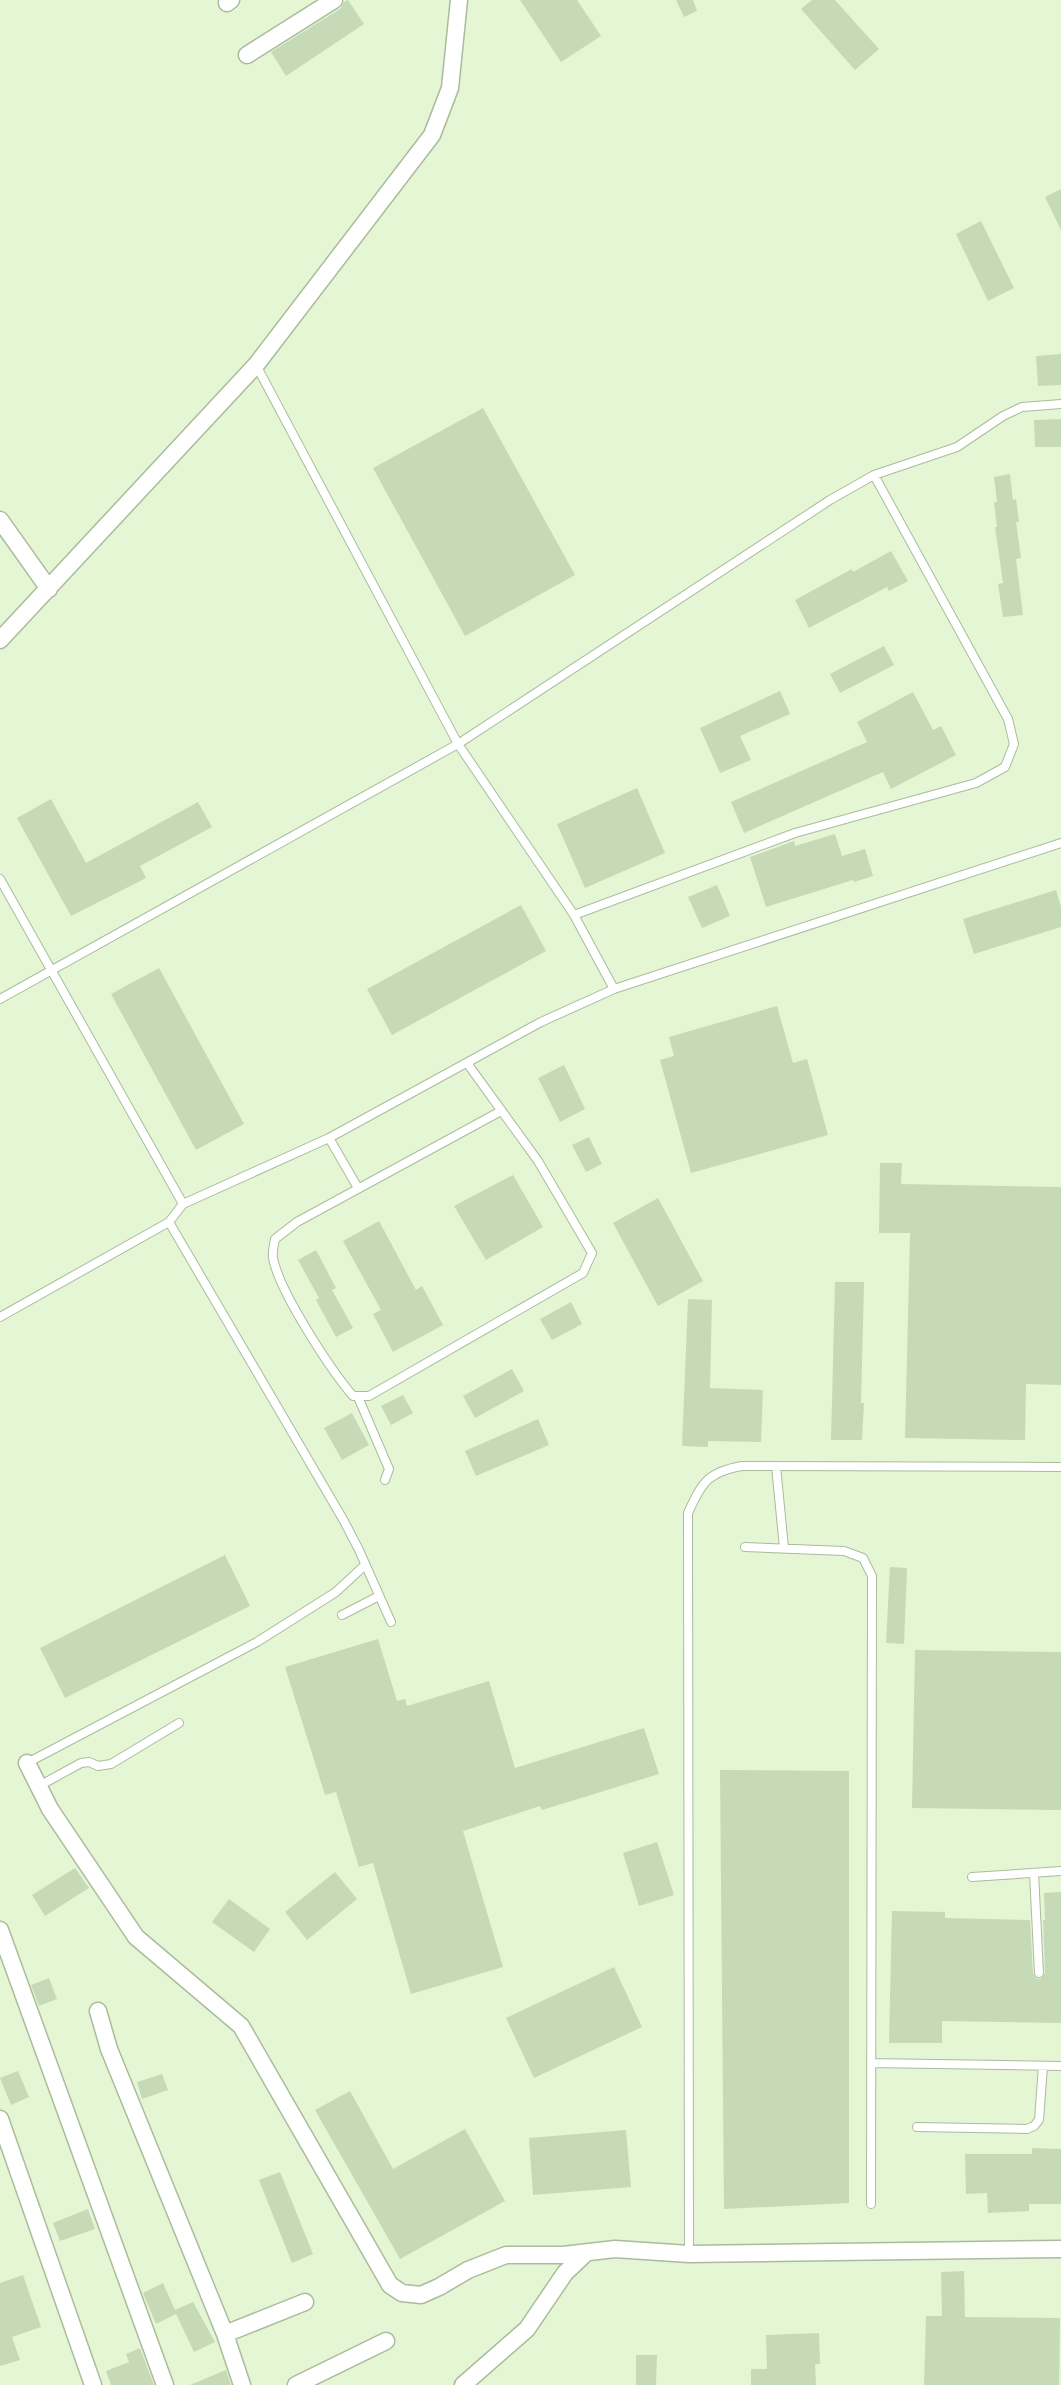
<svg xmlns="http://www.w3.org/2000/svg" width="1061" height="2385" font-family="'Varela Round',sans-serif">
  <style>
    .building { fill: #c7dab8 }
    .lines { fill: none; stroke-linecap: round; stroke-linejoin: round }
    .lane-casing { stroke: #aabc9b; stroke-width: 10 }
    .street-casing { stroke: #aabc9b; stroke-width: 19 }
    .lane { stroke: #fff; stroke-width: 8 }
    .street { stroke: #fff; stroke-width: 16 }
  </style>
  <rect width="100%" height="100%" fill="#e4f6d4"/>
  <path class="building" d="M348,0L364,24L286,76L271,52L340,9L344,2Z
    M520,0H577L601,36L561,62Z
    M676,0H693L697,11L684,17Z
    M812,0H835L879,49L855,70L801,9Z
    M1061,189V230L1045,197Z
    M981,221L1014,288L988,301L956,234Z
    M1061,354V385L1038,386L1036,356Z
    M483,408L575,575L465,636L373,468Z
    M1061,419V447H1035L1034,420Z
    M1010,474L1013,500L1016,499L1019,522H1016L1021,558L1016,559L1023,615L1003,617L998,584L1003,583L995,527H997L994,502H997L994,477Z
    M891,551L908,581L889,591L887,587L809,628L795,600L852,569L853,572Z
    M884,646L894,665L840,693L830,674Z
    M780,691L790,714L740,736L751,760L720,773L700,728Z
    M913,692L933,730L941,726L956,755L891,789L883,772L744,833L731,802L867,742L857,722Z
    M637,788L665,853L585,888L557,824Z
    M51,799L86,863L198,802L212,827L140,866L146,878L71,916L17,818Z
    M835,834L842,856L865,849L873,876L854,882L853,880L766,907L750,857L794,841L795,846Z
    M717,885L730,916L702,928L688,897Z
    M1056,890L1061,907V927L974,954L963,919Z
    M521,905L546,951L392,1035L367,989Z
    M159,968L244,1124L196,1150L111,994Z
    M777,1006L793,1063L807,1059L828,1135L691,1173L660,1060L674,1056L669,1037Z
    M564,1065L585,1109L560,1122L538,1078Z
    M589,1137L602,1164L586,1172L572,1145Z
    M880,1163H902L901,1184L1061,1187V1385L1026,1384L1025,1440L905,1438L910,1233H879Z
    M513,1175L543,1227L486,1260L454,1206Z
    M658,1198L703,1281L658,1306L613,1223Z
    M379,1221L416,1290L422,1286L443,1325L393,1352L373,1314L381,1310L343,1241Z
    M316,1250L336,1288L332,1290L353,1328L336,1337L316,1300L319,1298L298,1260Z
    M835,1282H864L861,1403H864L862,1440H831Z
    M688,1299L712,1300L710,1388L763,1390L761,1442L708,1441V1447L682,1446Z
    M571,1302L582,1324L552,1340L540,1319Z
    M512,1369L524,1391L475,1418L463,1396Z
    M403,1395L413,1413L391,1425L381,1406Z
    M352,1413L369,1445L342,1460L324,1428Z
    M538,1419L549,1445L476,1476L465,1451Z
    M225,1555L250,1606L65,1698L40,1648Z
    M890,1567L907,1568L904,1644L886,1643Z
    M378,1639L397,1701L405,1699L407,1706L489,1681L515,1768L644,1728L659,1774L542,1810L540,1806L463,1831L503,1967L411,1994L373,1863L359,1867L336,1792L325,1795L285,1667Z
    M915,1650L1061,1652V1810L912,1808Z
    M720,1770L849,1771V2203L724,2209Z
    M657,1842L674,1895L639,1906L623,1853Z
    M75,1868L89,1888L45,1916L32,1895Z
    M335,1872L357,1899L307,1940L285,1912Z
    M1061,1892V2023L942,2021V2043H889L892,1911L945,1912V1918L1030,1920L1033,1973L1036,1978L1040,1979L1045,1973L1043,1920H1045L1044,1893Z
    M229,1899L270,1929L254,1952L212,1922Z
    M614,1967L642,2027L534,2078L506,2018Z
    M49,1978L57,1999L39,2006L31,1985Z
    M18,2071L29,2097L11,2105L0,2078Z
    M162,2074L168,2090L142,2099L137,2082Z
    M350,2091L393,2169L465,2129L505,2201L400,2259L315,2110Z
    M626,2130L631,2187L533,2195L529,2138Z
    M1032,2148L1061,2149V2204H1029V2211L988,2213L987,2193L966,2194L965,2154H1032Z
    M280,2172L313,2254L292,2263L259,2180Z
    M88,2209L95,2229L60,2241L53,2223Z
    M964,2271L965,2317L1060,2318L1059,2385H924L926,2316H942L941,2272Z
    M23,2275L41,2327L12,2337L20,2360L0,2366V2283Z
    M163,2283L175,2310L193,2302L215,2342L194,2352L176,2314L156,2324L143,2293Z
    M819,2333L820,2364H815L816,2385H751V2369H767L766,2335Z
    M140,2348L154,2385H111L106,2371L129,2362L126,2354Z
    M636,2355H657L656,2385H636Z
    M226,2370L231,2385H190Z"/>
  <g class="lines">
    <defs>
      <path id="lane" d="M256,365L458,744L574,915L614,989
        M0,879L183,1204
        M574,915L795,833L976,783L1005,767L1014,744L1008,719L874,475
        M0,999L458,744L830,500L874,475L957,447L1003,416L1022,407L1061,404
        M467,1063L538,1161L592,1253L583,1273L369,1396H353C330,1369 279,1291 273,1258C272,1252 274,1245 275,1239L297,1222L501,1111
        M329,1138L358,1188
        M169,1222L344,1521L359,1550L391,1622
        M0,1317L169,1222L183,1204L329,1138L541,1022L614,989L1061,843
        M358,1397L389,1469L385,1480
        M776,1466L784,1548
        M745,1547L844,1551L863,1558L872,1576L871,2204
        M342,1615L379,1596
        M27,1763L257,1642L336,1592L365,1565
        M39,1786L81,1763L89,1762L98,1766L111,1764L179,1723
        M1034,1873L1039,1973
        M972,1877L1061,1871
        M871,2063L1061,2066
        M917,2127L1027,2129L1034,2126L1039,2120L1043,2066
        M689,2254L688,1513C702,1482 708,1472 742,1466L1061,1467"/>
      <path id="street" d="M227,3L231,0
        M247,55L334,0
        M0,520L49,589
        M0,640L256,365L432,135L450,88L459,0
        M27,1763L50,1809L136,1937L241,2026L390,2285L402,2293L421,2295L439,2287L468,2270L506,2255H563L615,2249L689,2254L1061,2249
        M0,1930L165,2385
        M98,2011L109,2049L225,2334L242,2385
        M0,2119L93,2385
        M225,2334L305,2302
        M296,2385L386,2341
        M463,2385L527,2329L565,2273L586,2253"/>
    </defs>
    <use href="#lane" class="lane-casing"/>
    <use href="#street" class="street-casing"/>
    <use href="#lane" class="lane"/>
    <use href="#street" class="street"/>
  </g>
</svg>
